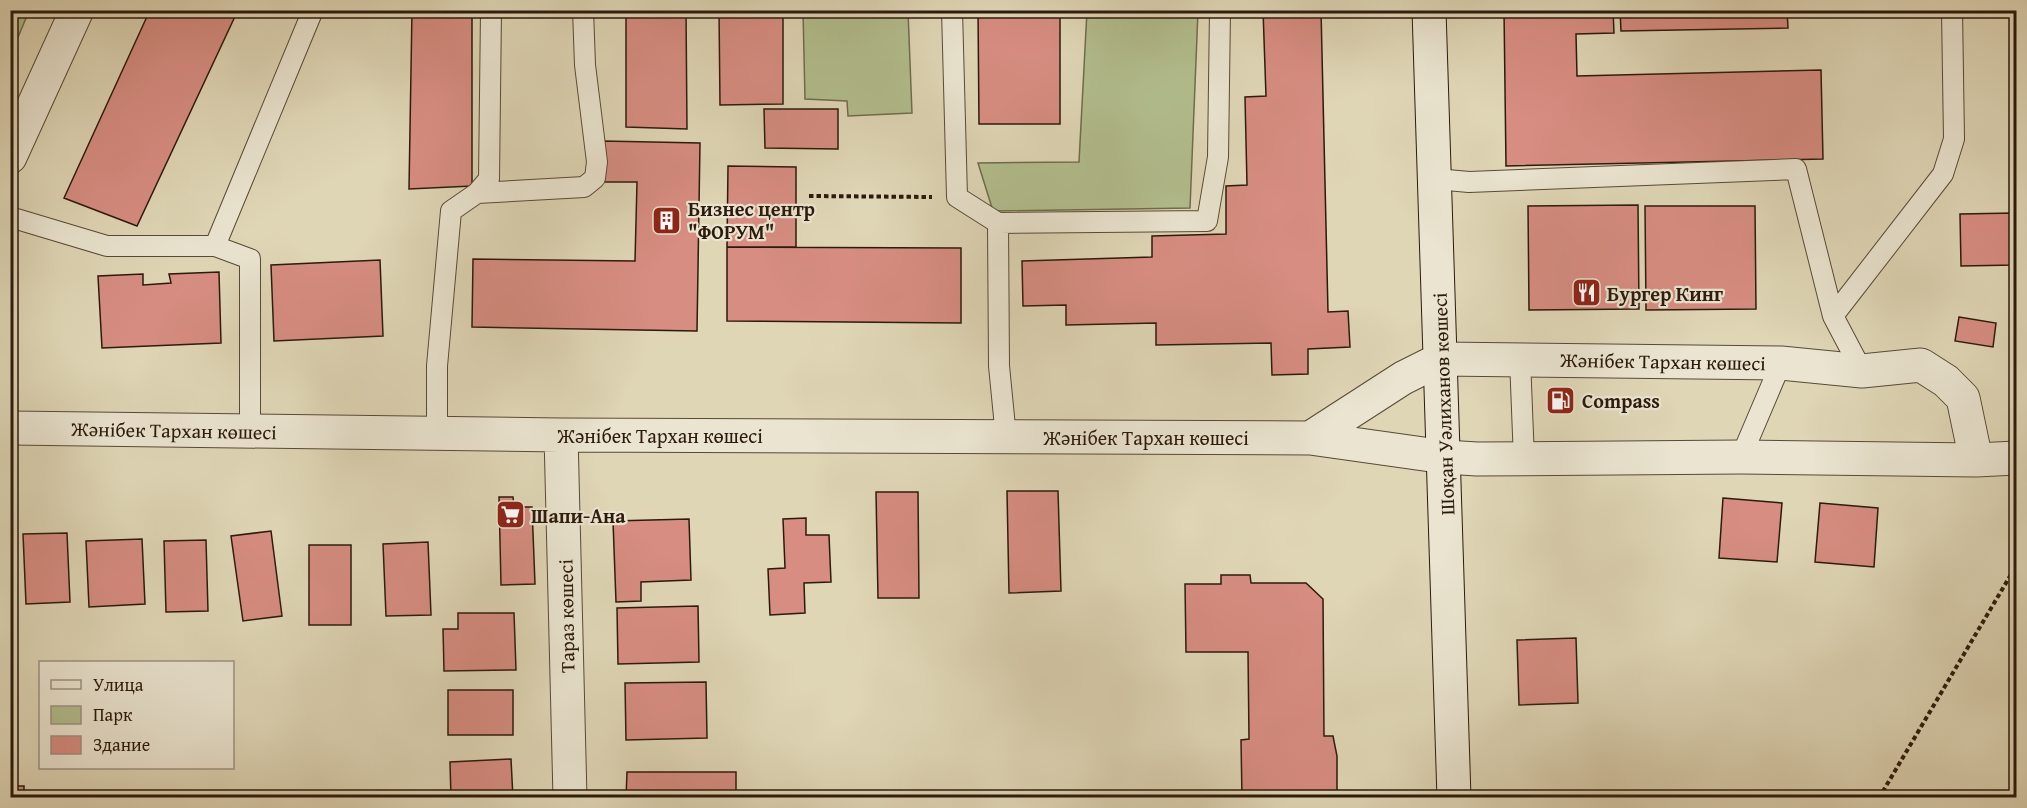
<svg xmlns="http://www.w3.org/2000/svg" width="2027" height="808" font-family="'Gentium Book Plus',serif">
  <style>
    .green { fill: #b2bd8d; stroke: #6f6c4c; stroke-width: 1.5 }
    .building { fill: #d78d82; stroke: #2c1a0c; stroke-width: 1.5 }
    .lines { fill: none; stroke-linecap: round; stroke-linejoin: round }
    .lane-casing { stroke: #594936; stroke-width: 22 }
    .street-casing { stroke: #594936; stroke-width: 35 }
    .secondary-casing { stroke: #2c1a0c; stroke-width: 35 }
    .path { stroke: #2c1a0c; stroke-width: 4; stroke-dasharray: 4.5 3; stroke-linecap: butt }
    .lane { stroke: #eae4d0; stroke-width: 20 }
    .street { stroke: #eae4d0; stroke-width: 33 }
    .secondary { stroke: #eae4d0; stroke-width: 33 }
    .labels { text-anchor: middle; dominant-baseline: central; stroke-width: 4.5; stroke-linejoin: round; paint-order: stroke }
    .poi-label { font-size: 20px; font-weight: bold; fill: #2c1a0c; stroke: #eae4d0; text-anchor: start }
    .street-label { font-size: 20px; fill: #2c1a0c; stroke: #eae4d0 }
  </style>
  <rect width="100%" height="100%" fill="#dfd6b6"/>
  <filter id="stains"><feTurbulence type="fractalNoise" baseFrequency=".00333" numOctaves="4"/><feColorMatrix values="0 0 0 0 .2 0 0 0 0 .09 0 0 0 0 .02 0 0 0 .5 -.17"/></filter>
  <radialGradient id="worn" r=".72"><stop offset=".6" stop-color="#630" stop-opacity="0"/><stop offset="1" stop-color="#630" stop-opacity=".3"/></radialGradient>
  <path class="green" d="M11,10L29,11L11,54L10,11Z
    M803,11H908L912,113L848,116L847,101L805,99Z
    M1087,11H1198L1190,208L993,211L978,163L1079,162Z"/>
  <path class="building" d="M150,10H238L137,226L64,198Z
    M412,10H472V186L409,189Z
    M626,10H686L687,129L626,127Z
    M719,10H783V104L720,105Z
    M978,10H1060V124H979Z
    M1263,10H1321L1328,312L1348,311L1350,347L1308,349V374L1272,375L1271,343L1156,345V323L1066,325V305L1023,306L1022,261L1152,257V236L1226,234V186L1247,185L1245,97L1266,96Z
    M1504,10H1613L1614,33L1576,34L1577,76L1821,70L1823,159L1506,166Z
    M1620,10H1787L1788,28L1621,31Z
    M764,109H838V149L765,148Z
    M603,141L700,143L697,331L472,327L473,259L635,261L637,182H603Z
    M728,166L796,167V247H727Z
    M1638,205L1639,309L1529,310L1528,206Z
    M1645,206H1755L1756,309L1646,310Z
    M2014,213L2015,265L1961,266L1960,214Z
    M727,247L961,248V323L727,321Z
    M380,260L383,336L274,341L271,265Z
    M219,272L221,343L102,348L98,276L143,274V285L171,283L169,274Z
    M1959,317L1996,323L1993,347L1955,341Z
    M1007,491H1058L1061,591L1009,593Z
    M876,492H918L919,598H878Z
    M499,497H513L514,507H532L535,584L501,585Z
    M1723,498L1782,503L1777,562L1719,558Z
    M1820,503L1878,508L1874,567L1815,562Z
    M806,518V535H829L831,582L804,583L805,613L770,615L768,569L785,568L783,519Z
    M689,519L691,580L641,582V601L616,602L613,521Z
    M271,531L282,616L243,621L231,536Z
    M67,533L70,602L26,604L23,534Z
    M142,539L145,604L89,607L86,541Z
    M206,540L208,611L166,612L164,541Z
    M428,542L431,615L386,616L383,544Z
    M309,545H351V625H309Z
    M1221,575H1250L1251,583H1306L1323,599L1324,736H1333L1337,756V798H1242L1241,740L1249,739L1248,652H1186L1185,584H1221Z
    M698,606L699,662L618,664L617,608Z
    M458,613H514L516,670L444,671L443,629H458Z
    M1576,638L1578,703L1519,705L1517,640Z
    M706,682L707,738L626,740L625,683Z
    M448,690H513V735H448Z
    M511,759L513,798H451L450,762Z
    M627,772H736V798H626Z
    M10,786H24V798H10Z"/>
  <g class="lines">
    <defs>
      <path id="lane" d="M952,10L957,197L998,223L1207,221L1218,157L1220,10
        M1436,179L1469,182L1796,169L1833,316
        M477,193L584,187L595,178L597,162L585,65L583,10
        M10,217L107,246H215L313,10
        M998,223L999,366L1006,437
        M215,246L250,259V431
        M1520,359L1524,460
        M1862,371L1833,316L1943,174L1954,139L1952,10
        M437,433V366L451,211L477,193L489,179L491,10
        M1741,457L1781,363"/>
      <path id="street" d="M10,157L77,10
        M10,428L561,435L1310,438L1445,457L1477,459L1741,457L1976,460L2016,458
        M561,435L570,798
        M1310,438L1403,378L1441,359L1781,363L1862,371L1921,365L1946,381L1963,398L1976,460"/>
      <path id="secondary" d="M1429,10L1454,798"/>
    </defs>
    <use href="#lane" class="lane-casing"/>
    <use href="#street" class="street-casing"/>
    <use href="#secondary" class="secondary-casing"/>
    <path class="path" d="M809,196L932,197
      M1879,798L2016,566"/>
    <use href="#lane" class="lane"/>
    <use href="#street" class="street"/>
    <use href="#secondary" class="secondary"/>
  </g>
  <defs>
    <symbol id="building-square" viewBox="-11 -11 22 22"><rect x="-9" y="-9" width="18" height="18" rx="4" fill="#8f2418" stroke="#eae4d0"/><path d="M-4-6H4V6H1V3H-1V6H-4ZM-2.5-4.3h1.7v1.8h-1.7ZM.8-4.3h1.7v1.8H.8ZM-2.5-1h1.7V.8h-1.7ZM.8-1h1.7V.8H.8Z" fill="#fff"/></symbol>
    <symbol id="restaurant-square" viewBox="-11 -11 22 22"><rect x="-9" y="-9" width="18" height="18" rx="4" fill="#8f2418" stroke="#eae4d0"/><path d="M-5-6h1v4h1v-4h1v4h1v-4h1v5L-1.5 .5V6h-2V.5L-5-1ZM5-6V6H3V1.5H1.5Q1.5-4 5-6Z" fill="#fff"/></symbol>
    <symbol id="fuel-square" viewBox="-11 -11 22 22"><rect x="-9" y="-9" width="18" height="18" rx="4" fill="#8f2418" stroke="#eae4d0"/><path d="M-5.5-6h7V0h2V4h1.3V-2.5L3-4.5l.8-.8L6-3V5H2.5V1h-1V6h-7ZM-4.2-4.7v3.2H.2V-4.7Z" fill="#fff"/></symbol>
    <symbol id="supermarket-square" viewBox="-11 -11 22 22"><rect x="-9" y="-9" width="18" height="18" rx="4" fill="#8f2418" stroke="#eae4d0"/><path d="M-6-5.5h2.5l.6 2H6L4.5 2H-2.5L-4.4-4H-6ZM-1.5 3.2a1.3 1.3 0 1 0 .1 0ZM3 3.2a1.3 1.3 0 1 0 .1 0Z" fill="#fff"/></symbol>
  </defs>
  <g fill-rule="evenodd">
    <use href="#building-square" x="650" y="204" width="33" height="33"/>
    <use href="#restaurant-square" x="1570" y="276" width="33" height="33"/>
    <use href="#fuel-square" x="1544" y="384" width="33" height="33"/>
    <use href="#supermarket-square" x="494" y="498" width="33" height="33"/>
  </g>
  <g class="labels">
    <g class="poi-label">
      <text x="688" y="208">Бизнес центр<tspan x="688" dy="23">"ФОРУМ"</tspan></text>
      <text x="1607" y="293">Бургер Кинг</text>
      <text x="1582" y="400">Compass</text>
      <text x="531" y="515">Шапи-Ана</text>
    </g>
    <g class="street-label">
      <text transform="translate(1663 361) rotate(1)">Жәнібек Тархан көшесі</text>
      <text transform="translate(1443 404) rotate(-92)">Шоқан Уәлиханов көшесі</text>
      <text transform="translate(174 430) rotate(1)">Жәнібек Тархан көшесі</text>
      <text x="660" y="435">Жәнібек Тархан көшесі</text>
      <text x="1146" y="437">Жәнібек Тархан көшесі</text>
      <text transform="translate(566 616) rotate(-91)">Тараз көшесі</text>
    </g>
  </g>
  <rect width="2027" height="808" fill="none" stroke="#dfd6b6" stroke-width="36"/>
  <rect x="12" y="12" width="2003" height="784" fill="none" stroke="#2c1a0c" stroke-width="3"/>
  <rect x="18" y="18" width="1991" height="772" fill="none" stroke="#2c1a0c" stroke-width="1.5"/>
  <rect x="39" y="661" width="195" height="108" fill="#eae4d0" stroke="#9e9382" stroke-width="1.5"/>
  <rect x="51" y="680" width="30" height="9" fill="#eae4d0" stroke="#9e9382" stroke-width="1.5"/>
  <text x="93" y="691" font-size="18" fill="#2c1a0c">Улица</text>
  <rect x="51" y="706" width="30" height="18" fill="#b2bd8d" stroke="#9e9382" stroke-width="1.5"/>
  <text x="93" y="721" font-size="18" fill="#2c1a0c">Парк</text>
  <rect x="51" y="736" width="30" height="18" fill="#d78d82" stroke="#9e9382" stroke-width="1.5"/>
  <text x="93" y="751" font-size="18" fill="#2c1a0c">Здание</text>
  <rect width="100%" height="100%" filter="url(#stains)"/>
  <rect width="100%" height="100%" fill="url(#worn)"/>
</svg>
